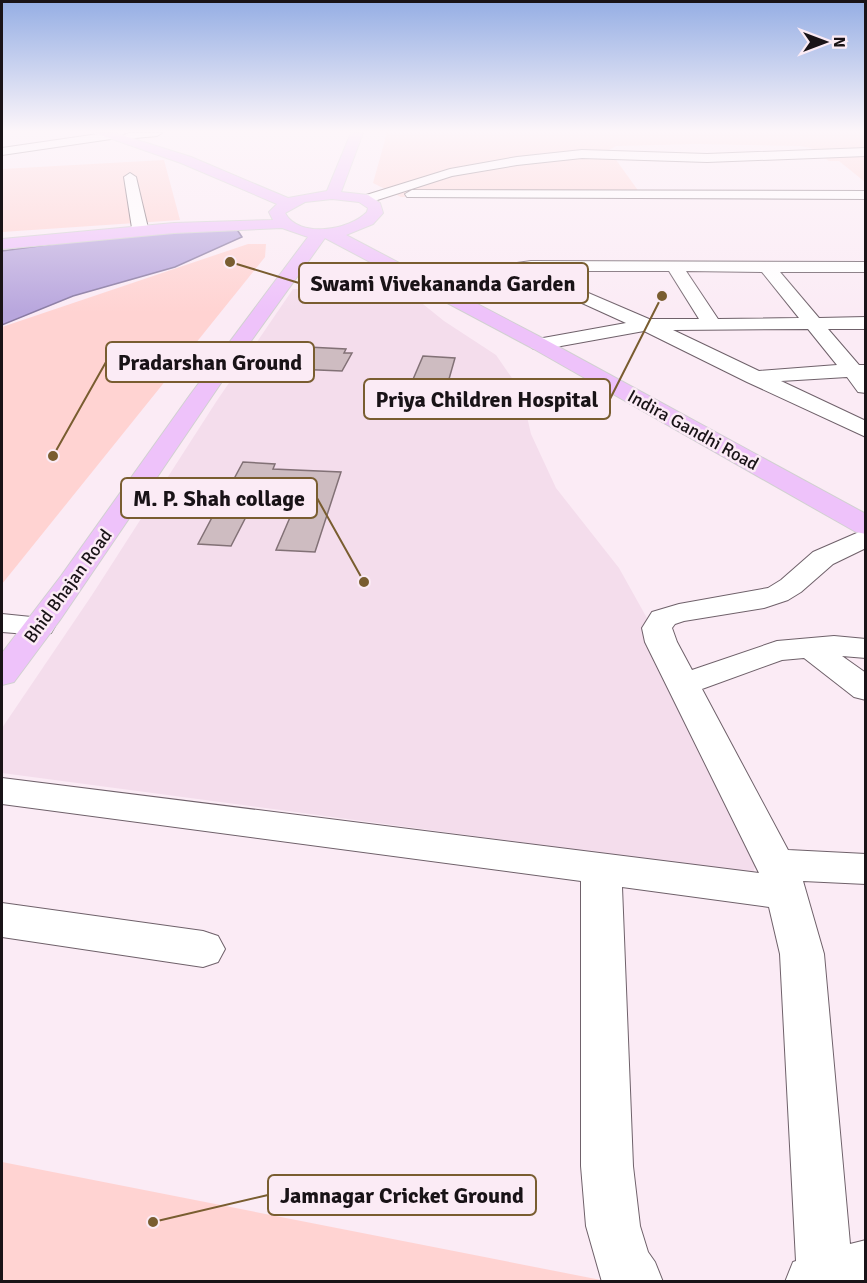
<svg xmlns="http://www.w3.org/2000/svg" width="867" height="1283" font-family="Signika,sans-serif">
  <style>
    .built { fill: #f4ddec }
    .green { fill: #ffd3d2 }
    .water { fill: #b8a6dd; stroke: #887aa2; stroke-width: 1.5 }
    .building { fill: #cebcc1; stroke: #827176; stroke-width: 1.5 }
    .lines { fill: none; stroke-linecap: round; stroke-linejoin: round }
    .minor-casing { stroke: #6f616a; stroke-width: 2 }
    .major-casing { stroke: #d1d0d1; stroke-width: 2 }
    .minor { fill: #fff; fill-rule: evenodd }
    .major { fill: #eec2fa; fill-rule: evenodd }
    .labels { text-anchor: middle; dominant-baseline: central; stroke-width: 5; stroke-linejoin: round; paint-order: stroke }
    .far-street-label { font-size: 18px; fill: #191317; stroke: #fbebf5 }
    .leader { fill: none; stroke: #795d30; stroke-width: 2 }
    .callout-dot { fill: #795d30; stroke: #fbebf5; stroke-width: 2 }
    .callout { fill: #fbebf5; stroke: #795d30; stroke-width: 2 }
    .callout-label { font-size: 22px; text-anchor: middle; font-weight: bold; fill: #191317 }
  </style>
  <rect width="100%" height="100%" fill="#fbebf5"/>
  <path class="built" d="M293,289L398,290L413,296L444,321L496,355L521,391L531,434L556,488L619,568L667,654L760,849L753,873L2,773V728L92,595L216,402Z"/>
  <path class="green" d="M387,133H865V182L839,161H829L811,148L800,146L695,144L616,146L609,150L642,196L401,197L373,183Z
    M164,160L180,220L2,232V169Z
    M248,244H266L265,257L2,584V327Z
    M2,1162L606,1281H2Z"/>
  <path class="water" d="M236,228L242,237L175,267L73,296L2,325V251L105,237Z"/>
  <path class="building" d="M308,347L346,349L344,353H352L342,371L295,369Z
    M423,356L455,358L447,386L411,384Z
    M243,462L275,464L273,469L341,472L315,552L276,550L291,515L248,513L231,546L198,544L217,508H203L213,489L228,490Z"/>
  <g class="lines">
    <defs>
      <path id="minor" d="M105,133H114L117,136L111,139L2,155V148Z
        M129,133H162L157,136L124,139V135Z
        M866,148V156L707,162L582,158L517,165L452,176L368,203L361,199L363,196L450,169L517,157L582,150L707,154Z
        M130,173L136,177L148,228L140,233L132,228L124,177Z
        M412,190L866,191V199L407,197L405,194Z
        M531,261L866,262V272H780L819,318L866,317V329H828L859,365H866V393L858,392L847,377L781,381L866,421V437L747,382L644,331L539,350L532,348L529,344L532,340L626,323L516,273L435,285L429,284L426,280L429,276L435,275ZM537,271H669L699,319H649ZM686,271L762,272L799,318L718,319ZM808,329L837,365L759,371L673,330Z
        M866,529V548L833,564L801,592L788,600L764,608L684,621L675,624L672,628L677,642L692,670L777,641L834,636L866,639V658L842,656L866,673V700L854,697L804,658L782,660L702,689L788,850L866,854V884L803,881L824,954L850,1244L866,1240V1282H785L793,1262L796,1261L780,954L769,907L622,887L633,1166L640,1226L648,1252L655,1262L663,1282H602L586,1226L581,1166V881L2,804V778L759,873L645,642L642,628L652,612L679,604L768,588L781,580L813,552Z
        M2,614L51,619L55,626L51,633L40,635L2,632Z
        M2,903L203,931L218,936L225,949L218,962L203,967L2,937Z"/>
      <path id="major" d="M95,133H115L191,157L288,198L327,191L351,133H363L341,192L368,195L380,203L383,213L373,224L346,235L546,340L866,514V534L856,532L532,348L325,238L223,380L60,620L14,682L2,685V653L61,576L190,395L308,237L282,228L174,233L2,249V239L174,223L273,220L269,212L277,204L181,163ZM332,199L359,202L368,208L367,212C350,230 299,239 285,213L305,202Z"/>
    </defs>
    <use href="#minor" class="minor-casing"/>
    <use href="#major" class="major-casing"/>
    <use href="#minor" class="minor"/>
    <use href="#major" class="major"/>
  </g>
  <linearGradient id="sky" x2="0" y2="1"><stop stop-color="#95aee4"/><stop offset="0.42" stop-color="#fdf6fa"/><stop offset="1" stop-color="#fdf6fa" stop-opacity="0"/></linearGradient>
  <rect width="867" height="313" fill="url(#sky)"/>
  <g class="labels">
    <g class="far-street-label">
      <text transform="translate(693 430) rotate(29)">Indira Gandhi Road</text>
      <text transform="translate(68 586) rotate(-54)">Bhid Bhajan Road</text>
    </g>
  </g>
  <path class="leader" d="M230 262L299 283M53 456L106 362M662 296L610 399M364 582L317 498M153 1222L268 1195"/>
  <g class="callout-dot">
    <circle cx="230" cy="262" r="6"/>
    <circle cx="53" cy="456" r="6"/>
    <circle cx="662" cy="296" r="6"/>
    <circle cx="364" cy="582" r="6"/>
    <circle cx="153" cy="1222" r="6"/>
  </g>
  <g class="callout">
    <rect x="299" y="263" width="289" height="40" rx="6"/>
    <rect x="106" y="342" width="208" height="40" rx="6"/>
    <rect x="364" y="379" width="246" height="40" rx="6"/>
    <rect x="121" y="478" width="196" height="40" rx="6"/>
    <rect x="268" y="1175" width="268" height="40" rx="6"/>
  </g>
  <g class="callout-label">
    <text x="443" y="291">Swami Vivekananda Garden</text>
    <text x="210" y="370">Pradarshan Ground</text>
    <text x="487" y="407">Priya Children Hospital</text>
    <text x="219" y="506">M. P. Shah collage</text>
    <text x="402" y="1203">Jamnagar Cricket Ground</text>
  </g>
  <rect width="867" height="1283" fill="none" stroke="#191317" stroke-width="6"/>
  <g transform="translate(825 42) rotate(90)" stroke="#fbebf5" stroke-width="4.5" paint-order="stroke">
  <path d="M0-4.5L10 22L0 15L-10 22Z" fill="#191317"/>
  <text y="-9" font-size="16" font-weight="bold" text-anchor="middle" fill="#191317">N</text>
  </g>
</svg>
